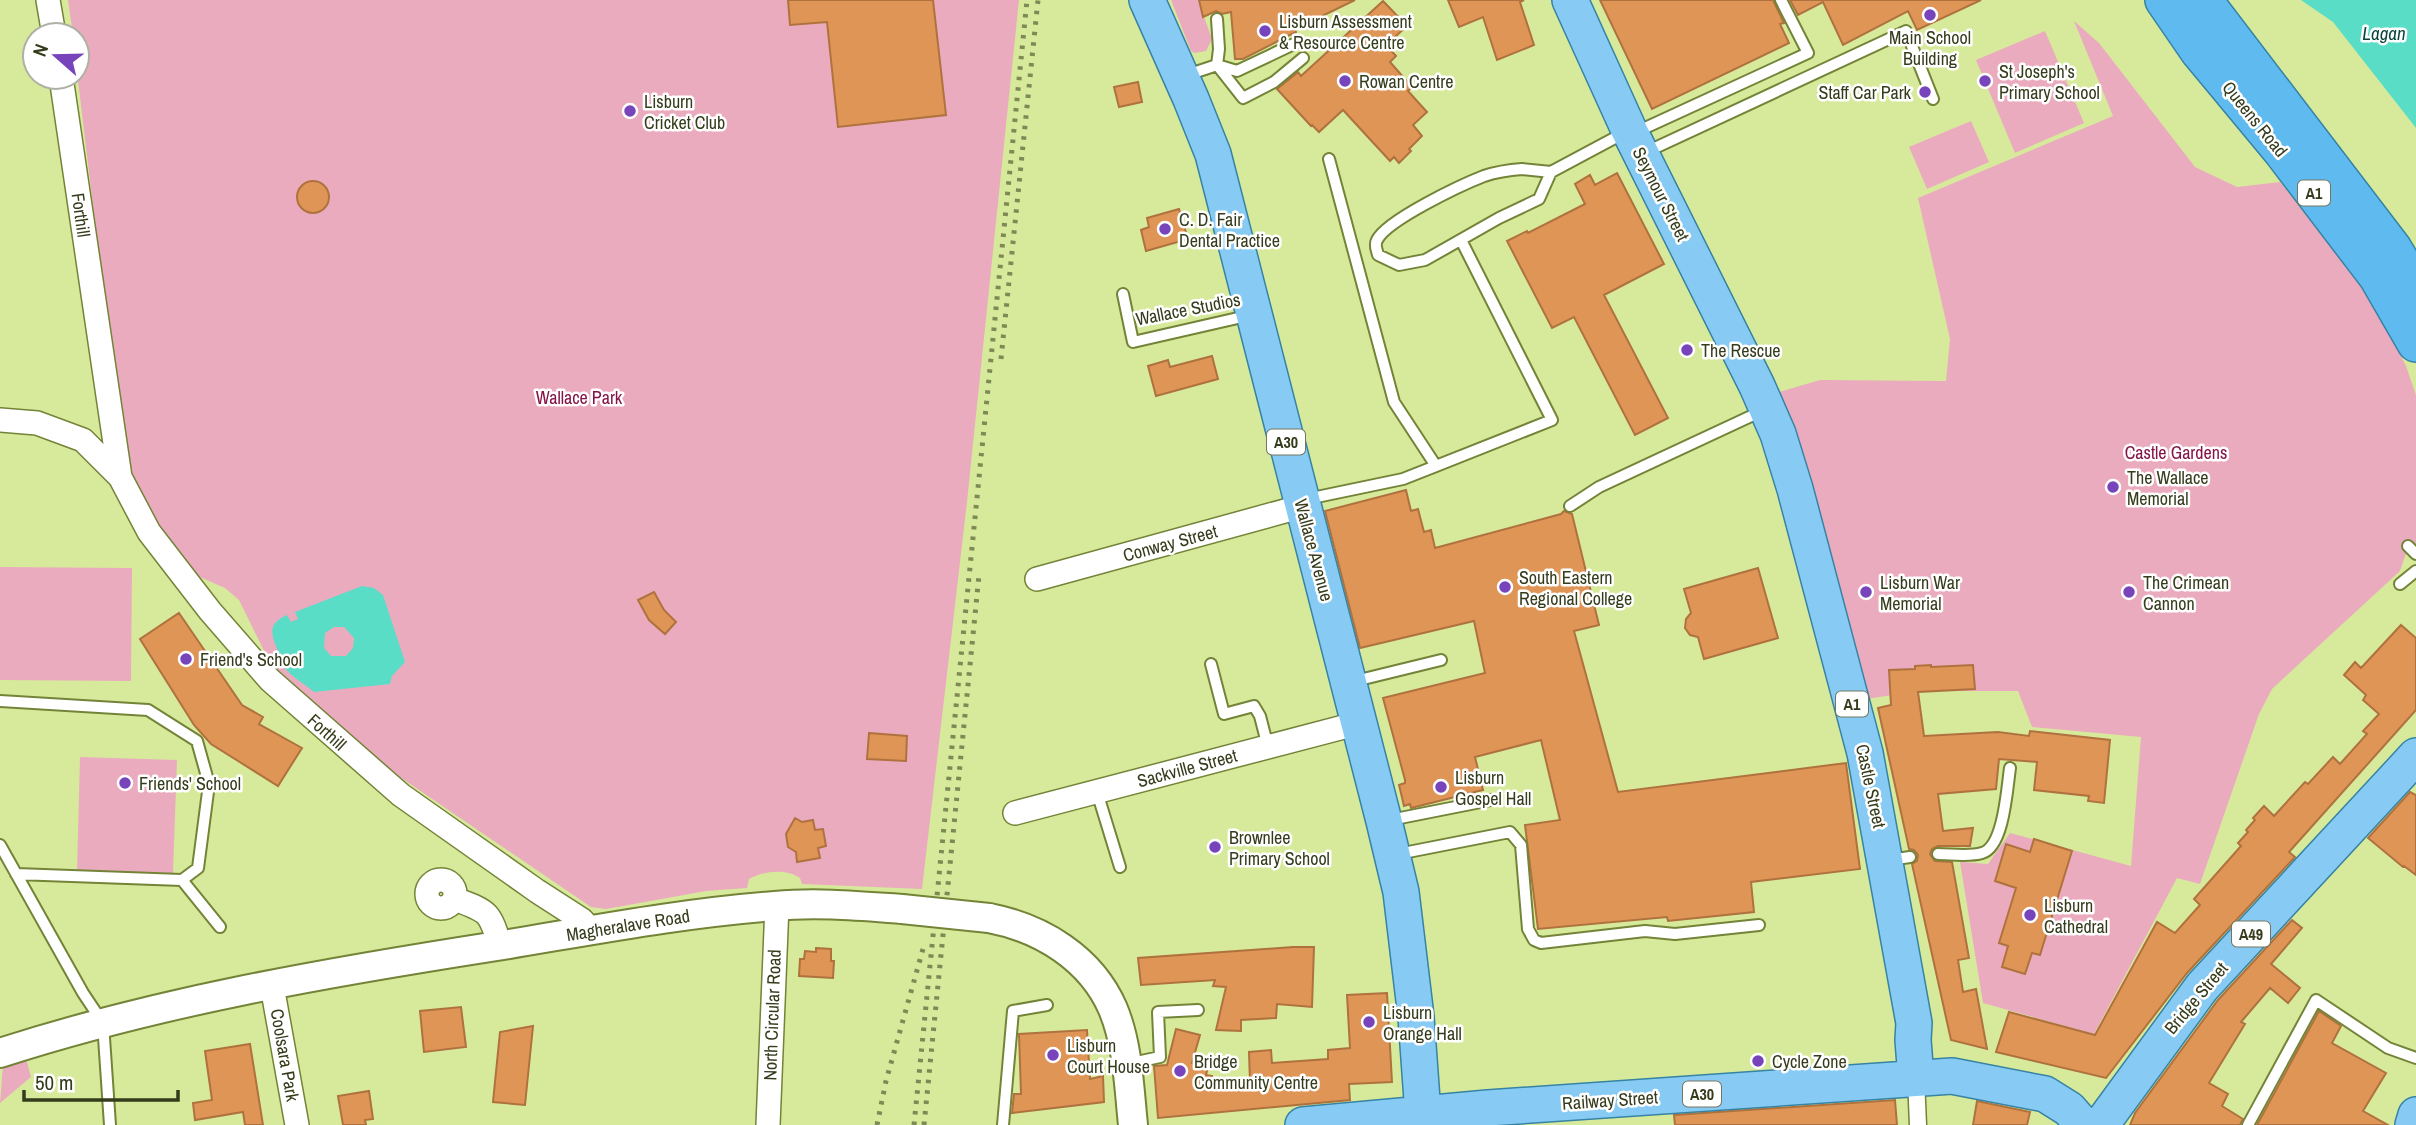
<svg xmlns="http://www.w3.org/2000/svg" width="2416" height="1125" font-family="'Archivo Narrow',sans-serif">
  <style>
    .green { fill: #ebabbe }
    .water { fill: #5addc6; fill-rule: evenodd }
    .building { fill: #df9556; stroke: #af723e; stroke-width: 2 }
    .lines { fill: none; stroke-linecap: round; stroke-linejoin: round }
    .service-casing { stroke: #738337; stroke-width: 14 }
    .pedestrian-casing { stroke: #738337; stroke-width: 19 }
    .minor-casing { stroke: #738337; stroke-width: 26 }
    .tertiary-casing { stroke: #738337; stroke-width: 32 }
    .primary-casing { stroke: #3683a3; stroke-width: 38 }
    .trunk-casing { stroke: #3683a3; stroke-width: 40 }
    .service { stroke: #fff; stroke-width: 10 }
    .pedestrian { stroke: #fff; stroke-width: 16 }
    .minor { stroke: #fff; stroke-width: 23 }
    .tertiary { stroke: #fff; stroke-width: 28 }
    .primary { stroke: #87cbf4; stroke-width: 35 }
    .trunk { stroke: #5fbaf0; stroke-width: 37 }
    .rail { stroke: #7e8a55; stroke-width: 5; stroke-dasharray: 3.5 7; stroke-linecap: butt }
    .tertiary-bridge-casing { stroke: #738337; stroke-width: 32; stroke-linecap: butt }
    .tertiary-bridge { stroke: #fff; stroke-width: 28 }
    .poi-dot { fill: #74b; stroke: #fff; stroke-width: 2.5 }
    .labels { text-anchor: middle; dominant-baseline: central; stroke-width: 5; stroke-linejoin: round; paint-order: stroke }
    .shield { fill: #fff; stroke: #727660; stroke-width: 2 }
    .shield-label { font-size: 16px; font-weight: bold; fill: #353c1c }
    .poi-label { font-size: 18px; fill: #353c1c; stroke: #fff; text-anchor: start }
    .street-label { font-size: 18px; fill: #353c1c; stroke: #fff }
    .park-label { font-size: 18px; fill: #841447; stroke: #fff }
    .water-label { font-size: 19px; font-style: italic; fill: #0b463d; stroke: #fff }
  </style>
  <rect width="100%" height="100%" fill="#d7ea9b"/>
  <path class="green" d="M68,0H1019L967,502L922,889L802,884L800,878C786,868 763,871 749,879L747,888L706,891L606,909L591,907L372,758L277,677L239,600L225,588L193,574L155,530L125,474L77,72V35H73Z
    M1171,0H1198L1212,39L1206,51L1195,53L1191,51Z
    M2074,21L2099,43L2195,167L2237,187L2280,182L2351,271L2381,317L2406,366L2416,395V547L2409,545L2400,571L2272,689L2259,714L2200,884L2177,878L2094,1034L1983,1003L1960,862L1988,864L2010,833L2131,866L2141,737L2032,727L2018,691H1920L1866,699L1779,392L1820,380L1946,381L1950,339L1918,198L2113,116Z
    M2045,31L2084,123L2015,153L1976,60Z
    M1971,121L1989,162L1927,189L1909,147Z
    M0,567L132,568L131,681L0,680Z
    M80,757L177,760L173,873L77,871Z
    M26,1058L31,1077L0,1103L3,1065Z"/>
  <path class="water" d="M2301,0H2416V128L2333,22Z
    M362,586L374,588L383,595L405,662L392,676L390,684L314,692C305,684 290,676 284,667C281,663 280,656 278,651C271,634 267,624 287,615L291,622L298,619L295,612ZM334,627H344L354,638L353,648L346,656H331L324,648L325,633Z"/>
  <path class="building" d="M788,0H933L946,115L838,127L827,22L790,25Z
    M1199,0H1355L1295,29L1296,32L1243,59H1235L1231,12L1222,14L1216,11L1203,17Z
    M1448,0H1524L1520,2L1534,45L1497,60L1483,17L1459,27Z
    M1600,0H1773L1784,23L1780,24L1789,43L1652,109Z
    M1790,0H1981L1917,30L1908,11L1843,45L1823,2L1798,15Z
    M1383,1L1407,26L1386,45L1396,56L1390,62L1412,87L1408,91L1427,112L1413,125L1422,136L1409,149L1411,151L1399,163L1394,157L1390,161L1343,110L1319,132L1312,125L1311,126L1277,89L1298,72L1301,76Z
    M1138,82L1142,102L1119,107L1114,87Z
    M1617,173L1664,264L1604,295L1668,418L1635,435L1574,317L1552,328L1507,241L1527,231L1528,233L1585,204L1575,184L1590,175L1595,185Z
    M297 197a16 16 0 1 1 32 0a16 16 0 1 1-32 0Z
    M1179,209L1188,239L1146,251L1141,230L1149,227L1147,218Z
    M1212,356L1218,379L1156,396L1148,366L1168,360L1170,367Z
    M1406,490L1411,511L1418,509L1424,532L1431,530L1435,548L1561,514L1564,511L1572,514L1599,625L1574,631L1618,792L1846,763L1860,869L1751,882L1754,912L1668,921L1667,917L1538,929L1525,825L1560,820L1541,740L1475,757L1483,790L1411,808L1410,804L1404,806L1399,785L1405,783V780L1383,698L1485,673L1474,621L1360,648L1325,511Z
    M1758,568L1778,638L1704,659L1698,637L1690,635L1685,628L1686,619L1691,613L1684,589Z
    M654,592L664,610L676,622L665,634L649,620L638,600Z
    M179,613L242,705L263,717L259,724L302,748L278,786L211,744L194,725L140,639Z
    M2401,625L2416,638V710L2289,852L2295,857L2187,973L2106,1078L1996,1052L2009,1012L2095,1035L2157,922L2175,933L2200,905L2194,899L2241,846L2238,843L2248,832L2246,830L2255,820L2253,818L2264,806L2274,816L2305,782L2308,784L2333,757L2340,764L2367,734L2363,731L2379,714L2363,700L2366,695L2344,675L2355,662L2361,668Z
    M1931,665V667L1973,665L1975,689L1918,692L1924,736L1998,732L2029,736L2030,731L2110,740L2104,803L2088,801L2089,796L2034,790L2037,762L1999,759L1996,789L1938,794L1943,831L1973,828L1970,846H1938L1932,849L1930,854L1935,861L1952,862L1969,958L1958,960L1963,992L1976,989L1987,1049L1951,1040L1912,864L1917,861L1918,855L1914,850L1909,849L1878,708L1891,705L1889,670L1915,669V666Z
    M869,733L907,736L906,761L867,759Z
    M2410,792L2416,795V875L2404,866L2403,867L2368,838Z
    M795,818L802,822L813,820L815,830L823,829L826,846L818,848L820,858L797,862L796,852L788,847L786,834Z
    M2034,839L2072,851L2040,955L2032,953L2025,974L2002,967L2008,946L1999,943L2016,888L1995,881L2006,844L2030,852Z
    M2292,920L2302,928L2271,964L2300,988L2288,1003L2270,988L2241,1022L2245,1024L2209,1083L2228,1094L2222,1106L2243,1119L2240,1125H2130L2135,1113L2218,1000Z
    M1293,947H1314L1312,1007L1277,1004L1276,1018L1241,1020V1031L1216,1030L1226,987L1213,986L1215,980L1141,985L1138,958Z
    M816,948L831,949V961H834L833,978L799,976L800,959H804L805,951L816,952Z
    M1387,993L1392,1082L1349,1084L1350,1100L1158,1118L1154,1066L1167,1065L1176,1029L1200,1035L1192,1063L1208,1067L1206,1075L1212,1076L1210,1086L1250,1082L1249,1052L1271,1050L1272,1063L1328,1059V1050L1350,1048L1347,995Z
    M461,1007L466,1047L424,1052L420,1011Z
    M2319,1011L2341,1026L2332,1043L2386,1073L2363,1111L2388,1125H2257Z
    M533,1026L525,1105L493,1102L500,1032Z
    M1087,1030L1090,1079L1103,1076L1104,1102L1012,1113L1014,1094H1021L1019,1034Z
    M250,1044L263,1125H245L243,1112L195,1120L193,1103L212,1100L205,1051Z
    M369,1091L373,1119L365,1120L366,1125H343L338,1096Z
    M1895,1100L1897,1125H1675L1674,1115Z
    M1977,1101L2030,1112L2027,1125H1973Z"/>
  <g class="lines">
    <defs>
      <path id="service" d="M1217,65L1243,98L1274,82L1303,58
        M1217,65L1237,71L1294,44
        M1184,76L1217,65L1219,49L1217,19
        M1634,133L1808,53L1781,0
        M1644,153L1906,31L1933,99
        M1522,169L1551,172L1539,199L1499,218L1425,260L1399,265L1378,255C1377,250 1374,245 1377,240C1387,220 1461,185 1484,176C1496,172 1508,170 1522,169Z
        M1551,172L1624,133
        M1123,294L1133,342L1251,315
        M1436,466L1552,420L1461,240
        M1307,499L1403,479L1436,466L1394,402L1329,159
        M1570,506L1599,487L1762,411
        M2408,546L2416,554
        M2400,584L2416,571
        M1211,664L1224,714L1254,706L1260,716L1268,747
        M1351,682L1441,660
        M0,701L148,710L197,741L209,784L198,868L182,880
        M1097,792L1120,867
        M1390,820L1491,800
        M0,845L83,993L103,1023L110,1125
        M1398,854L1510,832L1521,845L1528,929L1534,940L1541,943L1645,931L1675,934L1759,925
        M1938,854C1951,854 1969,857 1982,853C2004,847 2007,788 2010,768
        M1889,860L1910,857
        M16,874L182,880L220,927
        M1127,1064L1160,1057L1158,1012L1198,1010
        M1003,1125L1013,1011L1047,1005
        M2248,1125L2316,1000L2388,1048L2416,1058"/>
      <path id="pedestrian" d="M1916,1078L1918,1125"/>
      <path id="minor" d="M48,0L54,35
        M61,77L120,477L149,532L210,611L270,680L401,795L537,891L582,920L591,930
        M0,420L37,423L83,440L120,477
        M1037,579L1303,506
        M1015,813L1359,723
        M427 894a14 14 0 1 1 28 0a14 14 0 1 1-28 0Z
        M455,899C489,912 489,911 500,945
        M272,986L297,1125
        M768,1125L777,905"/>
      <path id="tertiary" d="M989,918C1041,928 1091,958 1113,1009C1128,1045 1129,1087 1133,1125
        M0,1053C161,1001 330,972 497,946C589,931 681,913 775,906C817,902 860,906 902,909"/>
      <path id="primary" d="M1147,0L1191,99L1213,154L1384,821L1401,892L1416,1017L1423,1114
        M1570,0L1629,130L1757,386L1778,434L1795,489L1865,753L1914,1023L1913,1040L1916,1078
        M1303,1125L1488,1108L1952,1076L2045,1094L2069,1109L2083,1125
        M2101,1125L2202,987L2416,756
        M2413,1125L2416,1115"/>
      <path id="trunk" d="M2164,0L2199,51L2282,151L2378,277L2416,343
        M2203,0L2393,249L2416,287"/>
    </defs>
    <use href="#service" class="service-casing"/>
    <use href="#pedestrian" class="pedestrian-casing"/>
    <use href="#minor" class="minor-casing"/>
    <use href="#tertiary" class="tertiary-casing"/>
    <use href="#primary" class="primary-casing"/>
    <use href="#trunk" class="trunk-casing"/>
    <use href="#service" class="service"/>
    <use href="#pedestrian" class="pedestrian"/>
    <use href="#minor" class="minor"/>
    <use href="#tertiary" class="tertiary"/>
    <use href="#primary" class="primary"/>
    <use href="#trunk" class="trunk"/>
    <path class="rail" d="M1001,359L1038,0
      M877,1125L886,1081L923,949
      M914,1125L1027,0
      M924,1125L979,575"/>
    <defs>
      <path id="tertiary-bridge" d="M902,909L989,918"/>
    </defs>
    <use href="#tertiary-bridge" class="tertiary-bridge-casing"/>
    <use href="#tertiary-bridge" class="tertiary-bridge"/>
  </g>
  <g class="poi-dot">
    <circle cx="1930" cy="15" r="7"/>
    <circle cx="1265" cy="31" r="7"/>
    <circle cx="1345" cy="81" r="7"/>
    <circle cx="1985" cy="81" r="7"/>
    <circle cx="1925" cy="92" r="7"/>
    <circle cx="630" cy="111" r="7"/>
    <circle cx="1165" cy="229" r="7"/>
    <circle cx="1687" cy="350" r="7"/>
    <circle cx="2113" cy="487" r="7"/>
    <circle cx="1505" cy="587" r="7"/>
    <circle cx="1866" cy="592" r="7"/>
    <circle cx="2129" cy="592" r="7"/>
    <circle cx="186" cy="659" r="7"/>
    <circle cx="125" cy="783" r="7"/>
    <circle cx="1441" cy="787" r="7"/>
    <circle cx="1215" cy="847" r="7"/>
    <circle cx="2030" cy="915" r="7"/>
    <circle cx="1369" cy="1022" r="7"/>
    <circle cx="1053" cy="1055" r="7"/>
    <circle cx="1758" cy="1061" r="7"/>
    <circle cx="1180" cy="1071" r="7"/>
  </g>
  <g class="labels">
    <g class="shield">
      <rect x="2298" y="180.5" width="32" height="25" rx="5"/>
      <rect x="1267" y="429.5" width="38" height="25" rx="5"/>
      <rect x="1836" y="691.5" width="32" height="25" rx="5"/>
      <rect x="2232" y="921.5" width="38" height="25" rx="5"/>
      <rect x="1683" y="1081.5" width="38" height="25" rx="5"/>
    </g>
    <g class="shield-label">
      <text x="2314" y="193">A1</text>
      <text x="1286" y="442">A30</text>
      <text x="1852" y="704">A1</text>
      <text x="2251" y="934">A49</text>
      <text x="1702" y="1094">A30</text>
    </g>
    <g class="poi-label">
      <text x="1279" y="21">Lisburn Assessment<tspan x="1279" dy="21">&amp; Resource Centre</tspan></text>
      <text x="1930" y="37" text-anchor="middle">Main School<tspan x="1930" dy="21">Building</tspan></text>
      <text x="1999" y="71">St Joseph's<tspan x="1999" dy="21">Primary School</tspan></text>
      <text x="1359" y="81">Rowan Centre</text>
      <text x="1911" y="92" text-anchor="end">Staff Car Park</text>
      <text x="644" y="101">Lisburn<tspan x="644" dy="21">Cricket Club</tspan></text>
      <text x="1179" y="219">C. D. Fair<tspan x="1179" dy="21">Dental Practice</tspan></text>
      <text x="1701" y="350">The Rescue</text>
      <text x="2127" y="477">The Wallace<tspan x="2127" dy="21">Memorial</tspan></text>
      <text x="1519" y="577">South Eastern<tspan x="1519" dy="21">Regional College</tspan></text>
      <text x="1880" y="582">Lisburn War<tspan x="1880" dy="21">Memorial</tspan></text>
      <text x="2143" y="582">The Crimean<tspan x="2143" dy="21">Cannon</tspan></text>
      <text x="200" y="659">Friend's School</text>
      <text x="1455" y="777">Lisburn<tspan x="1455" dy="21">Gospel Hall</tspan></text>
      <text x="139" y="783">Friends' School</text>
      <text x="1229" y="837">Brownlee<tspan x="1229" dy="21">Primary School</tspan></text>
      <text x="2044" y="905">Lisburn<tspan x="2044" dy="21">Cathedral</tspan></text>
      <text x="1383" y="1012">Lisburn<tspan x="1383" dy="21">Orange Hall</tspan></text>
      <text x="1067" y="1045">Lisburn<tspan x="1067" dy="21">Court House</tspan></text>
      <text x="1194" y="1061">Bridge<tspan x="1194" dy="21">Community Centre</tspan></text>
      <text x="1772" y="1061">Cycle Zone</text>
    </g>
    <g class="street-label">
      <text transform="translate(2255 119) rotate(51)">Queens Road</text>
      <text transform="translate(1661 194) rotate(63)">Seymour Street</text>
      <text transform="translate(81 215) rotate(82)">Forthill</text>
      <text transform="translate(1188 309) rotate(-11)">Wallace Studios</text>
      <text transform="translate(1170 543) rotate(-15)">Conway Street</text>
      <text transform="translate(1314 550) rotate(75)">Wallace Avenue</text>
      <text transform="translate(327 732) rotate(42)">Forthill</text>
      <text transform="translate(1187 768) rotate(-15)">Sackville Street</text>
      <text transform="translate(1871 786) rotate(78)">Castle Street</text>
      <text transform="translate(628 925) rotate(-9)">Magheralave Road</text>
      <text transform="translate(2196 998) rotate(-50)">Bridge Street</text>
      <text transform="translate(772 1015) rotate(-88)">North Circular Road</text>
      <text transform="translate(285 1055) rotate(80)">Coolsara Park</text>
      <text transform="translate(1610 1100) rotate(-4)">Railway Street</text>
    </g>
    <g class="park-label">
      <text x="579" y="397">Wallace Park</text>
      <text x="2176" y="452">Castle Gardens</text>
    </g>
    <g class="water-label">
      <text x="2384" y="33">Lagan</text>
    </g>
  </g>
  <g transform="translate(56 56) rotate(290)"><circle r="33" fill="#ffffff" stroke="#aeb1a4" stroke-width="2"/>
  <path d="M0-5L12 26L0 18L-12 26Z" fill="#7744bb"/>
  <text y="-10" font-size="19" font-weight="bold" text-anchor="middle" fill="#353c1c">N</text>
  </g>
  <path d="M24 1090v10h154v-10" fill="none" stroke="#353c1c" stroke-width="3.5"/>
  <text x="35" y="1090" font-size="21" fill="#353c1c" stroke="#ffffff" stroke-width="5" paint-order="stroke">50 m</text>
</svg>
